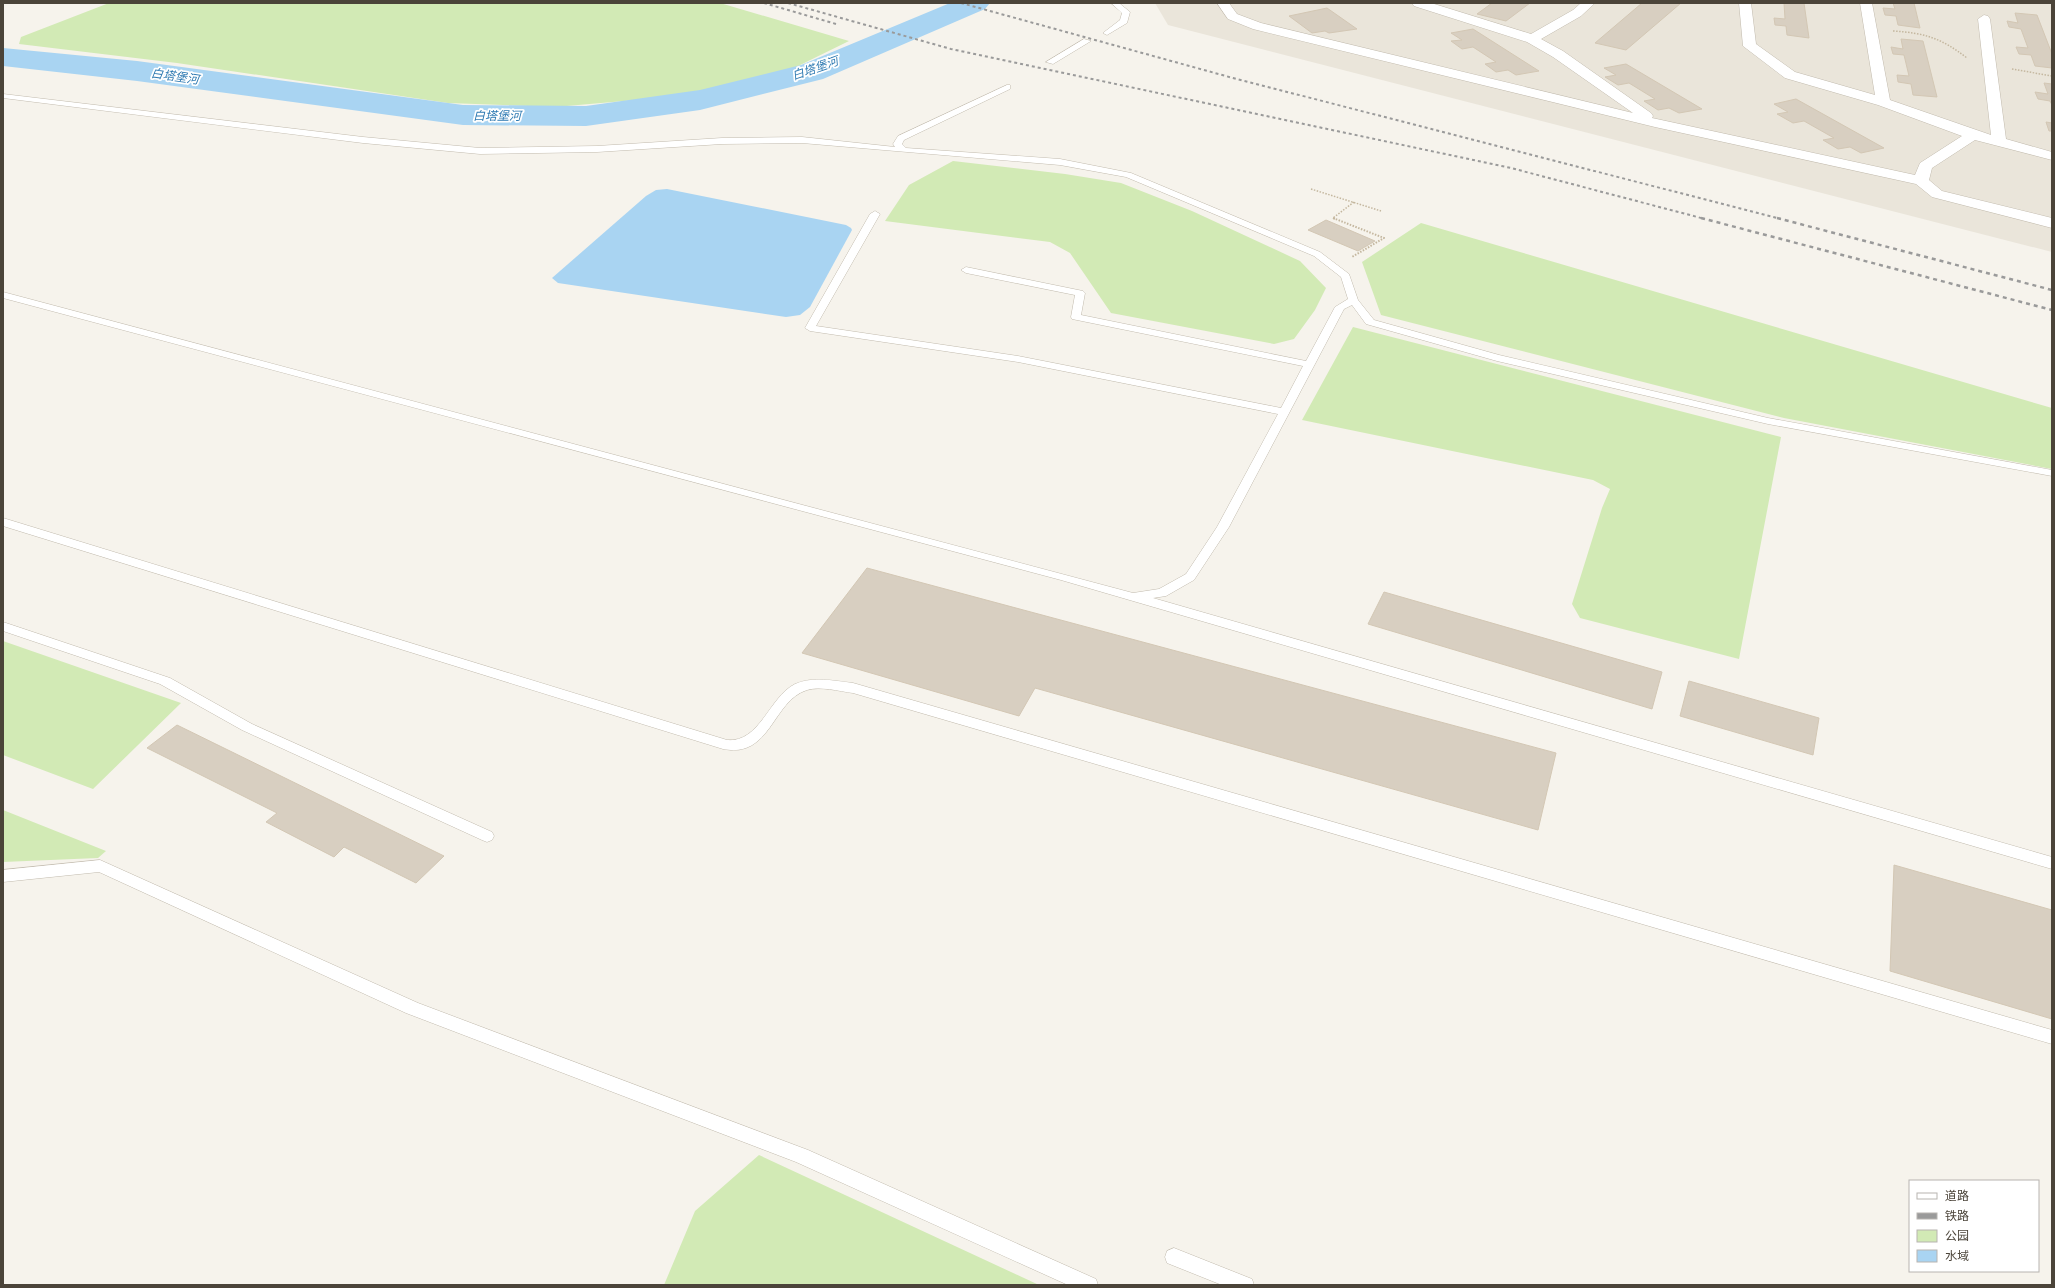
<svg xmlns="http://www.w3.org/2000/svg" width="2055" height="1288" font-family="Cabin,'Noto Sans SC',sans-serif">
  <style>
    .residential { fill: #eae5da }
    .green { fill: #d2eab5 }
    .water { fill: #a9d4f2 }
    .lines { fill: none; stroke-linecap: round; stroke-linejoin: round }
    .river { fill: #a9d4f2; fill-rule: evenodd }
    .building { fill: #d8cfc1; stroke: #d3c7b4 }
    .lane-casing { stroke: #c2bbae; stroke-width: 1 }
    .street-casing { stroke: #c2bbae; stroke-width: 1 }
    .path-far1 { stroke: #c4b79f; stroke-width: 1.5; stroke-dasharray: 1.5 1.5; stroke-linecap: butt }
    .path { stroke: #c4b79f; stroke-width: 2; stroke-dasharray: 1.5 1.5; stroke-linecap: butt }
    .lane { fill: #fff; fill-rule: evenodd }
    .street { fill: #fff; fill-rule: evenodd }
    .rail-far1 { stroke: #9a9a9a; stroke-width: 2; stroke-dasharray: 3 3; stroke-linecap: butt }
    .rail { stroke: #9a9a9a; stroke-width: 2.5; stroke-dasharray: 4 4; stroke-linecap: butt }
    .labels { text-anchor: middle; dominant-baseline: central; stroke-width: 3.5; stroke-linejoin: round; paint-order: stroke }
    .far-water-label { font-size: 12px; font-style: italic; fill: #2e7ab2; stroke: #fff }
  </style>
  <rect width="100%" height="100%" fill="#f6f3ec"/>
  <path class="residential" d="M1155,3H2052V252L1168,25Z"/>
  <path class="green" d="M109,3H720L849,41L792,69L739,84L670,97L555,107L448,103L177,63L19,44L21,37Z
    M953,161L1065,174L1121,183L1192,211L1300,261L1326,288L1315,310L1294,339L1274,344L1111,313L1070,253L1050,242L885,221L909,185Z
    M1421,223L2052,408V469L1784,418L1381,315L1362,262Z
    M1353,327L1781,437L1739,659L1580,618L1572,604L1602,508L1610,489L1593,480L1302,420Z
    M3,641L181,703L93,789L3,755Z
    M3,810L106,851L98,858L3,862Z
    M759,1155L1039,1285H664L695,1211Z"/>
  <path class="water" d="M667,189L846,225L851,228L852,230L810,307L800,315L786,317L558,283L552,278L646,196L656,190Z"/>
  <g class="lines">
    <path class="river" d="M950,3H990L985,9L823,79L700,110L586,126L463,125L137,81L3,66V48L137,61L463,105L586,106L700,90L801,65Z"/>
  </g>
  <path class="building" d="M1492,3H1530L1506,21L1477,14Z
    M1642,3H1681L1626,50L1595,43Z
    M1784,3H1804L1809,38L1787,35L1786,26L1775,25L1774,18L1785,19Z
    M1893,3H1914L1920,28L1898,25L1896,16L1885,15L1883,8L1895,9Z
    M1327,8L1357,29L1329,33L1325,31L1312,33L1289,16Z
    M2015,13L2037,15L2052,54V68L2035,66L2031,55L2019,54L2016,47L2028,48L2021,29L2009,27L2007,21L2018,23Z
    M1473,29L1539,71L1516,75L1508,70L1496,72L1485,64L1496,62L1473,47L1462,49L1451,41L1462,40L1451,33Z
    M1901,39L1923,41L1937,97L1913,95L1911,84L1898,82L1897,75L1909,76L1904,55L1893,54L1891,47L1903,49Z
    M1626,64L1702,109L1679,113L1669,108L1658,110L1644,101L1655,99L1629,83L1618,85L1605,77L1616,75L1604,68Z
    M2044,83L2052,84V105L2050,101L2038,99L2035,92L2048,94Z
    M1796,99L1884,148L1861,153L1850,147L1838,149L1823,140L1834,138L1804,121L1793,123L1777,114L1788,112L1774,104Z
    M2046,122L2052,123V131H2049Z
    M1326,220L1375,241L1358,251L1308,230Z
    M867,568L1556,753L1538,830L1035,688L1019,716L802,653Z
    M1384,592L1662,672L1652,709L1368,624Z
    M1689,681L1819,718L1813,755L1680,716Z
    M177,725L444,856L416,883L344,847L334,857L266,822L277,813L147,748Z
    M1894,865L2052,910V1019L1890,971Z"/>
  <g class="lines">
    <defs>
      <path id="lane" d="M1111,3H1119L1130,12L1127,23L1107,35L1103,33L1120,20L1122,13Z
        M1084,39L1091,41L1053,64L1046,62Z
        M1007,85H1010V89L904,140L902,144L906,148L1060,159L1131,173L1320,252L1349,274L1358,300L1374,320L1499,355L1768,418L2052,470V476L1768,424L1497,361L1366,324L1352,305L1344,309L1229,527L1194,580L1166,596L1153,598L2052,857V869L1061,580L3,298V292L1133,593L1159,589L1186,574L1217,527L1278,414L1018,362L810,331L805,328L870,214L875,211L880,214L816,326L1018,356L1281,408L1303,366L1072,319L1071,317L1075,295L966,273L961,270L966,267L1083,291L1085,293L1081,315L1306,361L1335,307L1348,299L1341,277L1314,256L1126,177L1060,165L802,143L722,144L597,152L480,154L363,143L3,98V94L363,137L480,148L597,146L722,138L802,137L895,147L893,144L898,136Z
        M3,518L727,740C760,743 769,697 795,684C813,676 834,681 853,683L2052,1030V1044L853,693C838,691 821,686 807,690C772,701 771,759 723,749L3,526Z
        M3,622L170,678L252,724L492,832L494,836L492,840L487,842L482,840L242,730L160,684L3,631Z
        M100,860L418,1003L808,1150L1096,1279L1098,1285H1068L796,1162L406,1013L99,872L3,882V870Z
        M1174,1248L1252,1279L1254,1285H1222L1167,1263L1165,1257L1167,1251Z"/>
      <path id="street" d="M1217,3H1229L1237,14L1261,23L1633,113L1553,57L1527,42L1414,6L1412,3H1431L1531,34L1573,10L1581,3H1595L1581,16L1541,39L1563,51L1651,113L1653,116L1652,118L1915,175L1920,163L1962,136L1878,105L1785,78L1743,46L1739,3H1751L1756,44L1795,72L1875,95L1860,3H1872L1890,100L1991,135L1978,19L1984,15L1988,16L1990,19L2006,139L2052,152V160L1975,140L1932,168L1929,180L1942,191L2052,218V228L1932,197L1916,184L1655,127L1253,29L1228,19Z"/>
    </defs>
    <use href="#lane" class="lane-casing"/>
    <use href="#street" class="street-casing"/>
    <path class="path-far1" d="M1893,31C1925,33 1941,38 1967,58
      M2012,69L2052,76
      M1311,189L1381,211
      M1335,219L1333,218L1354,202"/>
    <path class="path" d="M1333,218L1384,238L1352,257"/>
    <use href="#lane" class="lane"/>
    <use href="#street" class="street"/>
    <path class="rail-far1" d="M764,3L836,24
      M788,3L951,49L1511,168L1705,219
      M961,3L1233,78L1781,219"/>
    <path class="rail" d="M1701,218L2052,310
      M1777,218L2052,290"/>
  </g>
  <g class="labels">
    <g class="far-water-label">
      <text transform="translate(815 68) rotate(-19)">白塔堡河</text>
      <text transform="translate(175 76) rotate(8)">白塔堡河</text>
      <text x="497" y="115">白塔堡河</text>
    </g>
  </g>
  <rect width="2055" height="1288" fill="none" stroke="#4b4439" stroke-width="8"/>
  <rect x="1909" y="1180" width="130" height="92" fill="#ffffff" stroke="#b7b4b0"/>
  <rect x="1917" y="1193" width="20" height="6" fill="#ffffff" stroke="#b7b4b0"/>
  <text x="1945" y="1200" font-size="12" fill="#4b4439">道路</text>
  <rect x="1917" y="1213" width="20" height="6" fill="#9a9a9a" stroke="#b7b4b0"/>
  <text x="1945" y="1220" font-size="12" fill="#4b4439">铁路</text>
  <rect x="1917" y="1230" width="20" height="12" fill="#d2eab5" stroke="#b7b4b0"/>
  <text x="1945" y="1240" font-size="12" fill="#4b4439">公园</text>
  <rect x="1917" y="1250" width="20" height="12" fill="#a9d4f2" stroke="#b7b4b0"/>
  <text x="1945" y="1260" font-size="12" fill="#4b4439">水域</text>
</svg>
